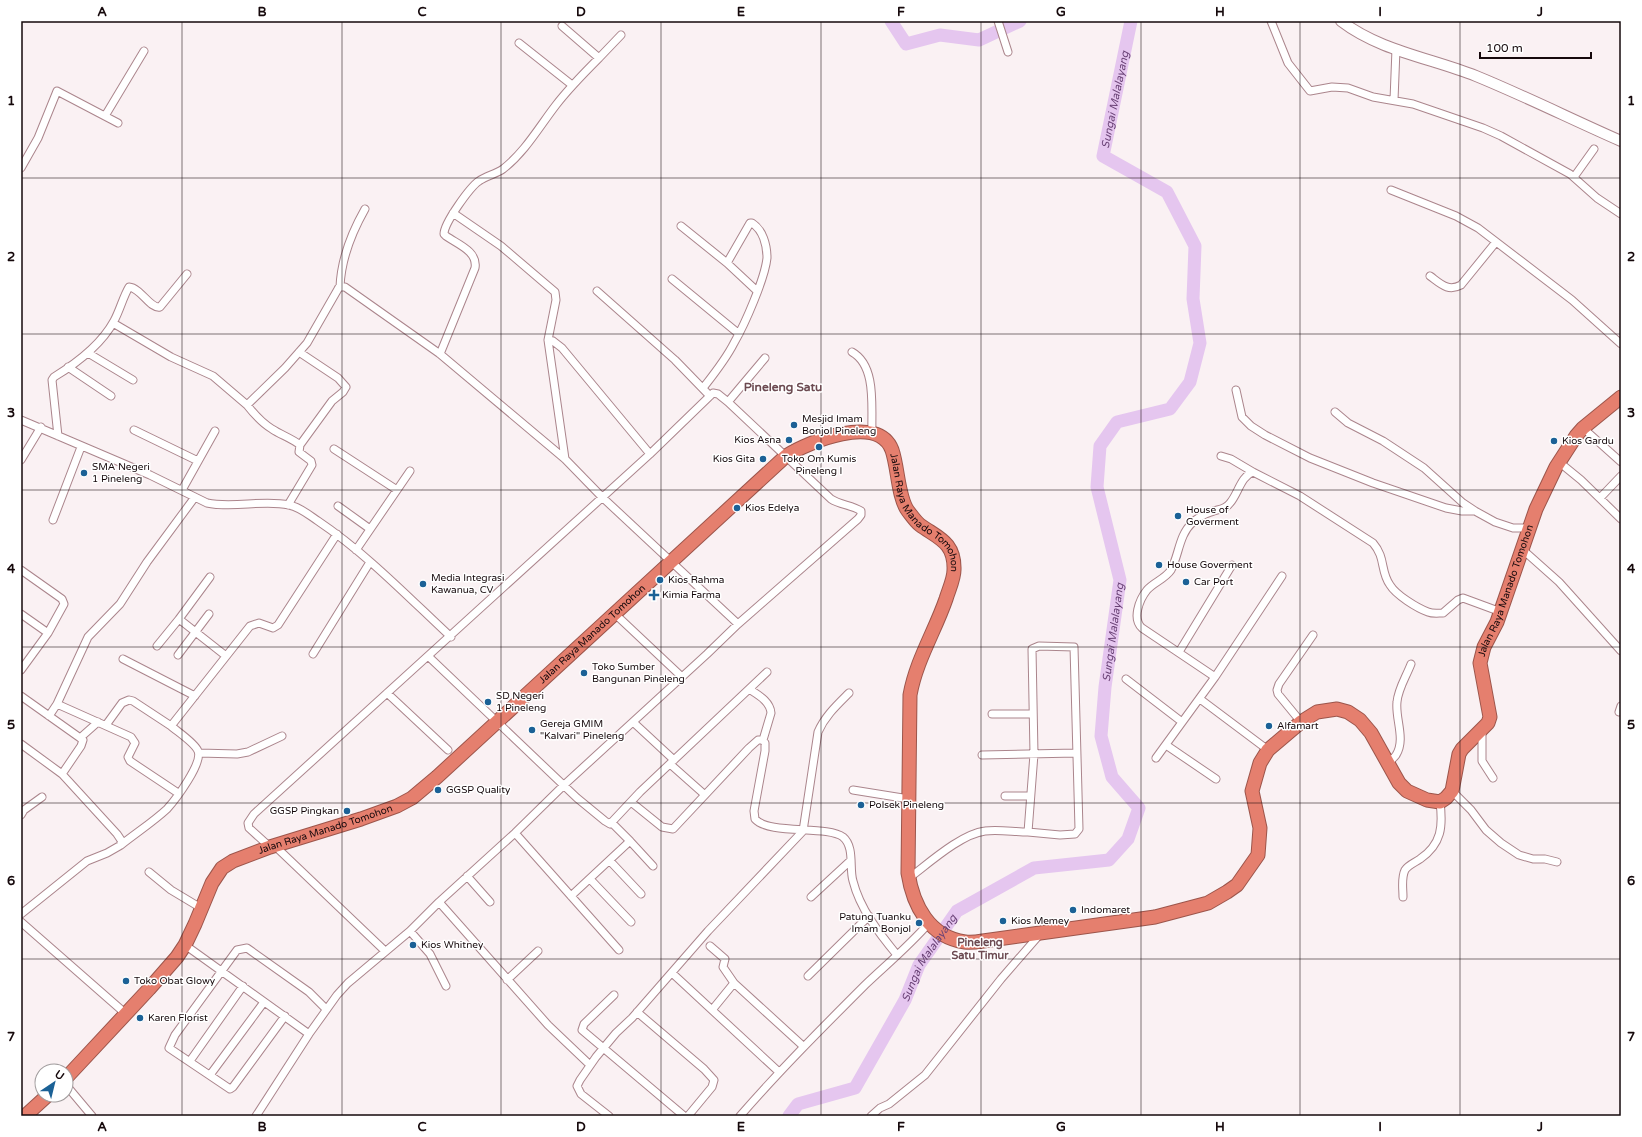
<svg xmlns="http://www.w3.org/2000/svg" width="1642" height="1137" font-family="'Varela Round',sans-serif">
  <style>
    .lines { fill: none; stroke-linecap: round; stroke-linejoin: round }
    .river { stroke: #e5c6ef; stroke-width: 13 }
    .street-casing { stroke: #ab858c; stroke-width: 9 }
    .secondary-casing { stroke: #ab858c; stroke-width: 12 }
    .highway-casing { stroke: #9c554b; stroke-width: 15 }
    .street { stroke: #fff; stroke-width: 7 }
    .secondary { stroke: #fff; stroke-width: 10 }
    .highway { stroke: #e57f6e; stroke-width: 13 }
    .grid { fill: none; stroke: #15080b; stroke-width: 1; stroke-opacity: 0.55 }
    .poi-dot { fill: #1b6196; stroke: #fff; stroke-width: 1.5 }
    .labels { text-anchor: middle; dominant-baseline: central; stroke-width: 3; stroke-linejoin: round; paint-order: stroke }
    .poi-label { font-size: 10px; fill: #15080b; stroke: #fff; text-anchor: start }
    .street-label { font-size: 10px; fill: #15080b; stroke: #fff }
    .water-label { font-size: 11px; font-style: italic; fill: #6b4377; stroke: #fff }
    .neighbourhood-label { font-size: 11px; font-weight: bold; fill: #6c4a51; stroke: #fff }
    .quarter-label { font-size: 12px; font-weight: bold; fill: #6c4a51; stroke: #fff }
    .neatline { fill: none; stroke: #15080b; stroke-width: 1.5 }
    .grid-label { font-size: 13px; text-anchor: middle; font-weight: bold; fill: #15080b }
  </style>
  <rect width="100%" height="100%" fill="#faf1f3"/>
  <g class="lines">
    <g class="river">
      <path d="M891,21L906,44L940,35L979,40L1020,21"/>
      <path id="s1" d="M789,1116L798,1104L855,1088L905,1000L919,965L957,911L1034,868L1109,860L1128,839L1139,808L1112,777L1101,736L1105,687L1120,580L1097,487L1100,446L1117,422L1170,409L1190,382L1200,343L1193,299L1195,246L1167,192L1103,156L1131,21"/>
    </g>
    <defs>
      <path id="street" d="M998,21L1008,52
        M1271,21L1288,63L1310,91L1332,87L1348,88L1373,97L1413,104L1483,128L1501,136L1570,174L1597,198L1621,214
        M519,43L572,85
        M599,58L621,35
        M1394,100L1396,49
        M105,116L144,51
        M21,168L38,138L57,91L118,123
        M1574,177L1594,149
        M1391,190L1456,216L1478,228L1572,300L1621,344
        M453,213L501,246L555,292L556,300L548,340
        M681,226L727,263L757,291
        M1430,276C1441,284 1448,292 1461,285L1496,242
        M672,279L739,334
        M340,287C341,261 352,232 365,209
        M597,291L675,360L710,396
        M113,323L171,357L213,376L247,405
        M299,352L338,378L346,387L343,392L332,401L300,445
        M852,352C877,366 871,408 872,432
        M88,353L133,380
        M440,354L475,268C478,251 457,244 446,236L444,234C444,223 470,187 479,181C486,176 496,174 503,169C525,152 539,127 556,105C569,88 584,73 599,58L562,26
        M68,367L111,396
        M703,388C714,374 726,359 734,343C745,324 765,278 767,258C767,245 763,230 752,223H750L727,263
        M1236,390L1242,417L1251,426L1265,435L1310,458L1373,483L1446,508L1462,511H1475L1495,522L1513,528H1529
        M728,402L765,358
        M1335,412L1348,423L1383,441L1424,468L1463,503L1475,511
        M21,420L150,475L207,503C234,509 262,499 289,505C300,507 309,515 318,521C367,554 408,597 451,637
        M1583,428L1621,462
        M134,430L198,461
        M58,436L52,380L54,377C77,363 101,345 114,321C120,310 123,297 129,287C141,288 150,309 160,307L187,274
        M334,449L397,490
        M1221,456L1231,459L1253,472
        M565,459L548,340L553,341L562,348L650,454
        M21,460L41,427
        M1559,462L1581,480L1621,519
        M182,490L215,431
        M1600,498L1621,476
        M288,505L312,465L311,461L299,452L300,445C291,438 281,435 272,429C262,423 254,414 247,405L285,368L307,343L338,289L339,287H345L440,354L565,459L602,497L738,624
        M338,506L370,529
        M53,520L81,447
        M1522,549L1559,582L1621,651
        M356,550L410,471
        M21,570L62,599L64,604L48,633L21,670
        M210,577L179,619L226,656
        M614,613L682,677
        M21,614L48,633
        M157,646L179,619
        M1179,652L1232,565
        M313,654L370,562
        M178,655L209,614
        M428,656L577,798L605,821L610,824L640,792L767,672
        M123,659L195,696
        M1215,677L1142,628C1132,619 1139,600 1147,590C1154,582 1165,579 1171,570C1179,555 1179,535 1192,523C1197,518 1205,514 1211,512C1218,509 1225,510 1230,503C1238,494 1241,476 1253,472L1300,496L1373,543C1386,558 1380,571 1390,585C1396,595 1417,608 1428,612C1433,614 1438,613 1443,613L1458,600L1463,598L1501,612
        M1126,679L1182,722
        M749,689C758,695 770,701 771,713L763,740
        M387,693L448,750
        M21,696L83,740L81,746L62,774
        M1200,699L1268,750
        M57,704L131,737L135,743L128,757L130,761L178,793
        M1619,712L1621,706
        M992,714H1033
        M49,716L57,704L88,637L120,604L147,562L195,497
        M633,722L674,760
        M1301,722L1278,694L1277,690L1279,684L1313,635
        M106,725L122,703L129,700L133,701L171,726
        M1482,731V761L1493,778
        M80,738L98,722
        M21,744L62,774L117,834L121,840V845L107,853L87,861L21,914
        M1166,745L1216,779
        M199,753L237,754L248,752L282,736
        M982,755L1076,753
        M1156,758L1215,677L1282,576
        M670,764L705,795
        M1387,764C1390,761 1394,758 1396,755C1406,739 1395,719 1397,702C1398,689 1406,677 1411,664
        M853,790L909,799
        M1452,791L1471,810L1486,830L1501,843L1519,855L1533,859H1545L1557,862
        M1005,796H1030
        M631,802L662,827L673,829L749,748L758,740H763L765,743V751L754,811L755,819C769,835 827,825 843,837C855,847 849,869 853,881C860,909 879,933 897,955
        M21,815L24,810L42,797
        M612,823L630,841
        M515,833L619,950
        M121,845C136,833 153,822 167,809C176,799 203,763 198,751C195,743 178,732 171,726L250,626L259,623L273,628L278,625L337,534
        M275,846L385,951
        M610,861L641,894
        M149,872L171,890L201,908
        M467,876L490,902
        M909,878C929,863 961,834 985,831C998,829 1014,832 1028,832L1034,754L1032,649L1039,646L1074,647L1079,829L1075,834L1060,835L1028,832
        M590,879L631,922
        M571,896L630,841L653,866
        M811,897L850,861
        M1403,897C1403,888 1401,878 1405,870C1408,865 1416,862 1420,859C1442,844 1443,826 1440,802
        M439,902L548,1025L590,1065
        M21,922L126,1014
        M410,931L430,954L446,986
        M185,945L309,1034
        M710,946L725,959L723,967L734,983L803,1046
        M672,973L779,1072
        M808,976L869,916
        M507,980L538,951
        M614,995L584,1024L582,1030L684,1116
        M712,1010L734,983
        M637,1012L704,1069L714,1080L712,1087L688,1116
        M285,1016L233,1087L230,1089L169,1048L175,1035L237,950L247,948L309,992L326,1009
        M190,1061L243,986
        M210,1075L264,1002
        M66,1085L92,1116
        M256,1116L309,1034L337,995L348,983L410,931L439,902L515,833L564,785L707,654L738,624L858,519L861,515V511C852,505 840,505 831,499L728,402L718,394L713,393L650,454L254,814L248,823L249,828L270,847
        M609,1116L581,1094L577,1086L580,1080L596,1057L616,1033L632,1018L708,931L803,831L818,732C825,716 837,705 849,693
        M740,1116C780,1070 822,1028 865,985C886,965 909,946 929,923
        M871,1116L880,1108L889,1104L925,1075L1001,979L1041,933"/>
      <path id="secondary" d="M1341,21C1380,51 1431,58 1476,76C1525,96 1573,120 1621,141"/>
      <g id="highway">
        <path id="s2" d="M66,1078L149,989L177,957L185,945L195,924L212,883L222,868L233,861L270,847L361,819L397,806L412,798L437,777L786,456C808,442 878,413 892,450C898,467 898,498 908,511C912,516 915,521 920,525C938,538 955,542 954,570C954,579 949,589 946,599C935,631 916,661 910,695L908,873C913,905 929,937 965,942C971,943 977,942 983,941L1155,917L1208,903L1227,892L1237,885L1258,855L1260,828L1252,791L1260,763L1268,750L1301,722L1317,712L1337,709L1348,712L1360,720L1371,733L1399,783L1407,791L1427,800L1440,802L1446,798L1452,791L1459,754L1462,749L1488,723L1490,717L1480,663L1484,647L1497,622L1536,509L1556,467L1576,436L1583,428L1621,397"/>
        <path d="M25,1116L48,1095"/>
      </g>
    </defs>
    <use href="#street" class="street-casing"/>
    <use href="#secondary" class="secondary-casing"/>
    <use href="#highway" class="highway-casing"/>
    <use href="#street" class="street"/>
    <use href="#secondary" class="secondary"/>
    <use href="#highway" class="highway"/>
  </g>
  <path class="grid" d="M182,21V1116M342,21V1116M501,21V1116M661,21V1116M821,21V1116M981,21V1116M1141,21V1116M1300,21V1116M1460,21V1116M21,178H1621M21,334H1621M21,490H1621M21,647H1621M21,803H1621M21,959H1621"/>
  <g class="poi-dot">
    <circle cx="794" cy="425" r="4"/>
    <circle cx="789" cy="440" r="4"/>
    <circle cx="1554" cy="441" r="4"/>
    <circle cx="819" cy="447" r="4"/>
    <circle cx="763" cy="459" r="4"/>
    <circle cx="84" cy="473" r="4"/>
    <circle cx="737" cy="508" r="4"/>
    <circle cx="1178" cy="516" r="4"/>
    <circle cx="1159" cy="565" r="4"/>
    <circle cx="660" cy="580" r="4"/>
    <circle cx="1186" cy="582" r="4"/>
    <circle cx="423" cy="584" r="4"/>
    <path d="M652 589h4v4h4v4h-4v4h-4v-4h-4v-4h4z"/>
    <circle cx="584" cy="673" r="4"/>
    <circle cx="488" cy="702" r="4"/>
    <circle cx="1269" cy="726" r="4"/>
    <circle cx="532" cy="730" r="4"/>
    <circle cx="438" cy="790" r="4"/>
    <circle cx="861" cy="805" r="4"/>
    <circle cx="347" cy="811" r="4"/>
    <circle cx="1073" cy="910" r="4"/>
    <circle cx="1003" cy="921" r="4"/>
    <circle cx="919" cy="923" r="4"/>
    <circle cx="413" cy="945" r="4"/>
    <circle cx="126" cy="981" r="4"/>
    <circle cx="140" cy="1018" r="4"/>
  </g>
  <g class="labels">
    <g class="poi-label">
      <text x="802" y="419">Mesjid Imam<tspan x="802" dy="12">Bonjol Pineleng</tspan></text>
      <text x="781" y="440" text-anchor="end">Kios Asna</text>
      <text x="1562" y="441">Kios Gardu</text>
      <text x="755" y="459" text-anchor="end">Kios Gita</text>
      <text x="819" y="459" text-anchor="middle">Toko Om Kumis<tspan x="819" dy="12">Pineleng I</tspan></text>
      <text x="92" y="467">SMA Negeri<tspan x="92" dy="12">1 Pineleng</tspan></text>
      <text x="745" y="508">Kios Edelya</text>
      <text x="1186" y="510">House of<tspan x="1186" dy="12">Goverment</tspan></text>
      <text x="1167" y="565">House Goverment</text>
      <text x="431" y="578">Media Integrasi<tspan x="431" dy="12">Kawanua, CV</tspan></text>
      <text x="668" y="580">Kios Rahma</text>
      <text x="1194" y="582">Car Port</text>
      <text x="662" y="595">Kimia Farma</text>
      <text x="592" y="667">Toko Sumber<tspan x="592" dy="12">Bangunan Pineleng</tspan></text>
      <text x="496" y="696">SD Negeri<tspan x="496" dy="12">1 Pineleng</tspan></text>
      <text x="540" y="724">Gereja GMIM<tspan x="540" dy="12">"Kalvari" Pineleng</tspan></text>
      <text x="1277" y="726">Alfamart</text>
      <text x="446" y="790">GGSP Quality</text>
      <text x="869" y="805">Polsek Pineleng</text>
      <text x="339" y="811" text-anchor="end">GGSP Pingkan</text>
      <text x="1081" y="910">Indomaret</text>
      <text x="911" y="917" text-anchor="end">Patung Tuanku<tspan x="911" dy="12">Imam Bonjol</tspan></text>
      <text x="1011" y="921">Kios Memey</text>
      <text x="421" y="945">Kios Whitney</text>
      <text x="134" y="981">Toko Obat Glowy</text>
      <text x="148" y="1018">Karen Florist</text>
    </g>
    <g class="street-label">
      <text stroke="none"><textPath href="#s2" startOffset="1166">Jalan Raya Manado Tomohon</textPath></text>
      <text stroke="none"><textPath href="#s2" startOffset="2532">Jalan Raya Manado Tomohon</textPath></text>
      <text stroke="none"><textPath href="#s2" startOffset="711">Jalan Raya Manado Tomohon</textPath></text>
      <text stroke="none"><textPath href="#s2" startOffset="375">Jalan Raya Manado Tomohon</textPath></text>
    </g>
    <g class="water-label">
      <text stroke="none"><textPath href="#s1" startOffset="1329">Sungai Malalayang</textPath></text>
      <text stroke="none"><textPath href="#s1" startOffset="692">Sungai Malalayang</textPath></text>
      <text stroke="none"><textPath href="#s1" startOffset="224">Sungai Malalayang</textPath></text>
    </g>
    <g class="neighbourhood-label">
      <text x="980" y="942">Pineleng<tspan x="980" dy="13">Satu Timur</tspan></text>
    </g>
    <g class="quarter-label">
      <text x="783" y="387">Pineleng Satu</text>
    </g>
  </g>
  <rect width="1642" height="1137" fill="none" stroke="#ffffff" stroke-width="44"/>
  <g transform="translate(54 1083) rotate(35)"><circle r="19" fill="#ffffff" stroke="#a19c9d"/>
  <path d="M0-3L7 15L0 10L-7 15Z" fill="#1b6196"/>
  <text y="-6" font-size="11" font-weight="bold" text-anchor="middle" fill="#15080b">U</text>
  </g>
  <path d="M1480 52v6h111v-6" fill="none" stroke="#15080b" stroke-width="2"/>
  <text x="1486" y="52" font-size="12" fill="#15080b" stroke="#ffffff" stroke-width="3" paint-order="stroke">100 m</text>
  <rect x="22" y="22" width="1598" height="1093" class="neatline"/>
  <g class="grid-label">
    <text x="102" y="16">A</text>
    <text x="262" y="16">B</text>
    <text x="422" y="16">C</text>
    <text x="581" y="16">D</text>
    <text x="741" y="16">E</text>
    <text x="901" y="16">F</text>
    <text x="1061" y="16">G</text>
    <text x="1220" y="16">H</text>
    <text x="1380" y="16">I</text>
    <text x="1540" y="16">J</text>
    <text x="11" y="105">1</text>
    <text x="1631" y="105">1</text>
    <text x="11" y="261">2</text>
    <text x="1631" y="261">2</text>
    <text x="11" y="417">3</text>
    <text x="1631" y="417">3</text>
    <text x="11" y="573">4</text>
    <text x="1631" y="573">4</text>
    <text x="11" y="729">5</text>
    <text x="1631" y="729">5</text>
    <text x="11" y="885">6</text>
    <text x="1631" y="885">6</text>
    <text x="11" y="1041">7</text>
    <text x="1631" y="1041">7</text>
    <text x="102" y="1131">A</text>
    <text x="262" y="1131">B</text>
    <text x="422" y="1131">C</text>
    <text x="581" y="1131">D</text>
    <text x="741" y="1131">E</text>
    <text x="901" y="1131">F</text>
    <text x="1061" y="1131">G</text>
    <text x="1220" y="1131">H</text>
    <text x="1380" y="1131">I</text>
    <text x="1540" y="1131">J</text>
  </g>
</svg>
